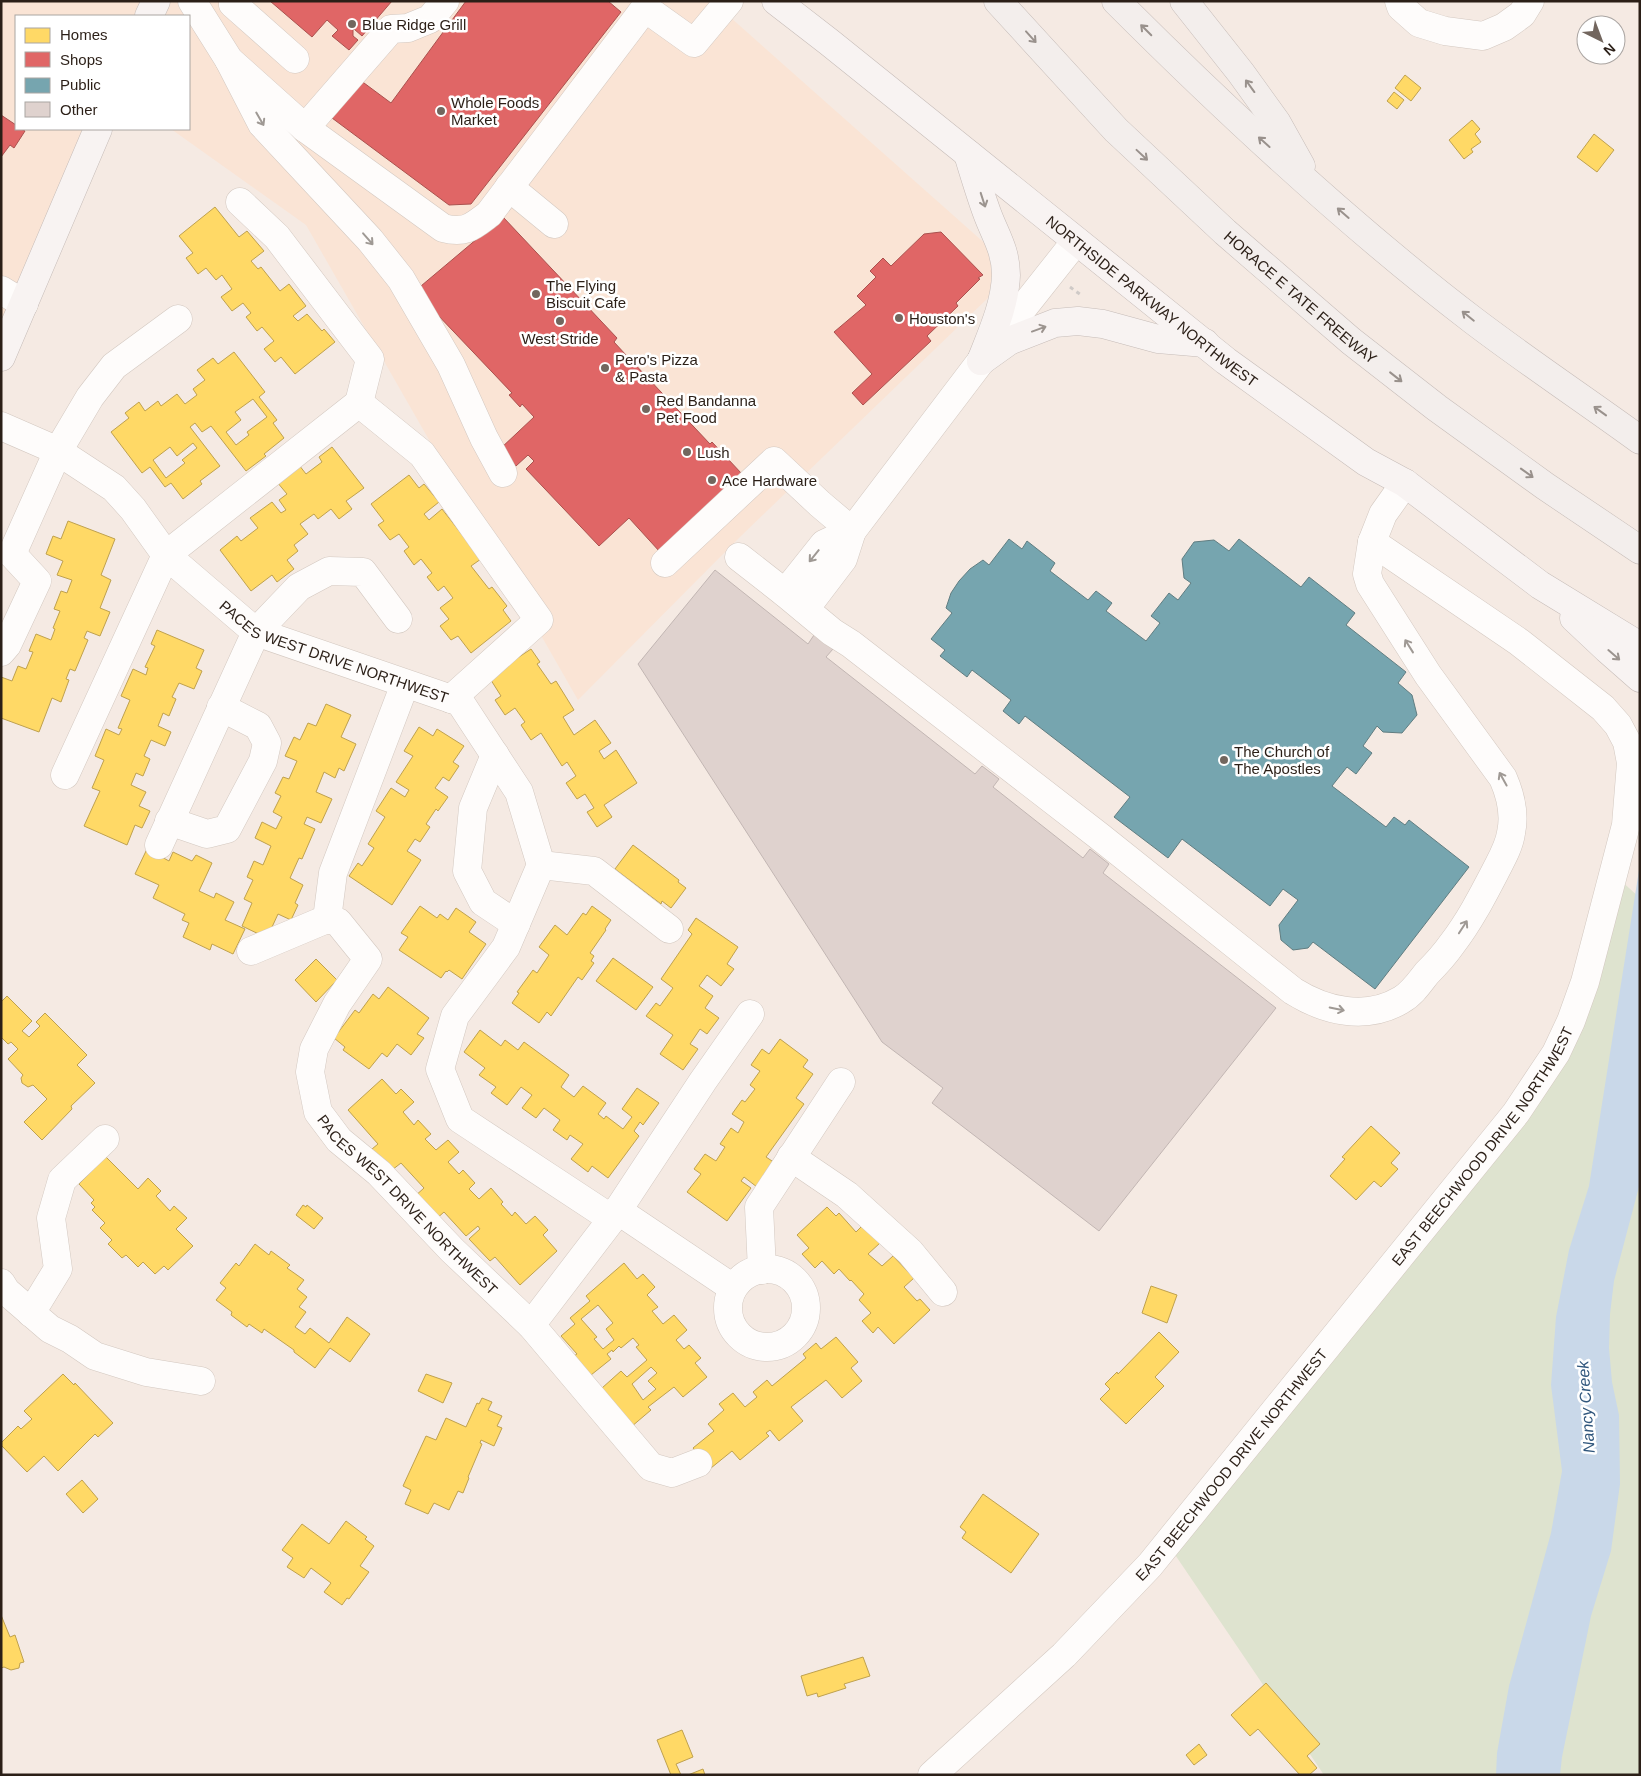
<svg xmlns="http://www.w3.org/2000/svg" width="1641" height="1776" font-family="Arial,sans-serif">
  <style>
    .built { fill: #fae4d5 }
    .green { fill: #dee3cf }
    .water { fill: #c9d8e9 }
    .homes { fill: #ffd966; stroke: #bfa14e; fill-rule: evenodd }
    .shops { fill: #e06666; stroke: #aa514e }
    .public { fill: #76a5af; stroke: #607d81 }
    .building { fill: #dfd2ce; stroke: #c2b6b3 }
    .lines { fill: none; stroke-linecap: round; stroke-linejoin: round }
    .minor-casing { stroke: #d3c8c0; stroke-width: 29 }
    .major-casing { stroke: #c6bcb8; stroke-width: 29 }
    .highway-casing { stroke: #c6bcb8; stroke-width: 29 }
    .path { stroke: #cfcac7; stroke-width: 3; stroke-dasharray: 4 4; stroke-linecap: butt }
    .minor { stroke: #fefcfb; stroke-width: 28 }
    .major { stroke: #f8f3f2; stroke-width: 28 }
    .highway { stroke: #f3eeec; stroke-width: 28 }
    .oneway { stroke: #99918c }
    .oneway2 { stroke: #9f9994 }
    .oneway3 { stroke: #9c948f }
    .poi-dot { fill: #72665e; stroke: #fff; stroke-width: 2 }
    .labels { text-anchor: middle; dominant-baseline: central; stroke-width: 5; stroke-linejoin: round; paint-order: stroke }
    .poi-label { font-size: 15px; fill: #2b1f17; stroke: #fff; text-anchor: start }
    .street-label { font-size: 15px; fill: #2b1f17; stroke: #fff }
    .water-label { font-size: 16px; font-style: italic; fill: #31577d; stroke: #fff }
  </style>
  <rect width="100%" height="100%" fill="#f5eae3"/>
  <path class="built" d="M1,1H712L1016,271L741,536L578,700L306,225L171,129H189V16H16V129H85L1,344Z"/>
  <path class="green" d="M1618,878L1640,898V1775H1324L1161,1534L1479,1144L1576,1004Z"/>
  <path class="water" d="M1640,864V1183L1614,1281L1610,1314L1609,1348L1612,1382L1619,1415L1620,1484L1611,1551L1591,1616L1562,1757L1560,1775H1496L1497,1753L1509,1686L1551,1533L1562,1471L1551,1385L1556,1317L1569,1250L1589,1186Z"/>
  <path class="homes" d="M1405,75L1421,88L1411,101L1395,88Z
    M1394,92L1404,100L1397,109L1387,101Z
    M1472,120L1480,129L1475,134L1481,142L1471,149L1473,152L1464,159L1449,140Z
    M1594,134L1614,150L1597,172L1577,157Z
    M215,207L239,237L247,231L264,251L251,261L258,269L261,267L280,291L289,284L306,306L293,316L298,321L307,314L322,331L324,329L335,342L295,374L281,357L275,362L264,349L274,341L262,327L257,331L246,317L251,313L243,303L232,311L221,297L232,289L222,275L216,280L206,268L198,274L186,258L193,253L179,236Z
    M234,352L265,392L259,397L277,420L273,423L284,438L264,454L266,456L246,471L211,426L202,432L195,423L190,427L220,466L200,481L202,484L183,499L171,483L165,487L150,467L142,473L111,432L129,418L125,413L139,402L145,411L158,401L161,406L177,394L185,404L197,395L193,389L205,380L197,370L213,358L218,364ZM253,399L267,417L247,432L249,435L236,445L226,432L241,420L235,412ZM193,443L197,448L182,460L185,463L166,478L153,460L170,447L177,456Z
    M332,447L364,488L346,501L352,509L339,519L331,509L318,519L314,514L300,524L308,534L294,545L298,551L287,560L294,569L277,582L272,575L251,591L220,550L237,536L241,541L258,528L250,518L272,502L281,513L286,510L279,500L287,494L277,482L299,465L306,474L322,462L319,457Z
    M409,475L419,488L424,484L439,502L424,514L429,520L442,509L481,559L471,566L489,589L492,587L507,606L503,610L511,621L471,653L458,636L451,640L440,626L449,619L440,608L453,598L444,586L438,591L427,577L432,573L421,559L414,565L404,551L409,547L399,534L390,540L378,525L384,521L371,504Z
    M68,521L115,539L101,575L111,580L100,608L110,612L100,636L87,631L84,638L88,640L75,671L70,669L66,679L69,680L61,702L52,698L39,732L1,718V677L12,681L18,666L26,669L33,652L29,651L36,634L51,640L55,629L53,628L60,611L54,609L61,591L67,593L72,580L57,575L63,561L46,554L53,536L61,539Z
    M157,630L204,650L196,668L202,671L194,689L179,683L172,697L176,699L169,716L163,713L158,726L171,732L165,746L151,740L144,756L150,759L143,776L136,773L131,785L146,792L139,806L150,811L142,828L135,825L127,845L84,826L100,791L92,788L104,760L95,756L106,729L119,735L122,729L118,728L130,700L121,696L133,669L146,675L148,668L145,667L155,646L151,644Z
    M531,649L540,662L537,664L551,684L556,681L574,710L563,717L574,735L595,720L611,743L599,751L604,759L616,750L637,783L604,805L612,817L597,827L587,812L594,808L585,794L577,799L566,783L576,776L567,762L562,766L541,733L531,740L521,725L525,722L515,708L505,715L495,700L501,696L489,677Z
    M326,704L351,715L341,737L356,744L344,771L339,768L335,778L324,772L316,792L332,799L321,823L307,817L304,824L315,829L302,859L299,858L290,878L303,885L295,903L298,905L291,920L278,914L267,938L242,926L252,903L244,899L253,880L247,877L254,861L263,865L271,846L255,838L262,822L276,829L282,817L273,812L281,796L275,793L283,777L289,779L297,761L285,756L294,737L300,740L308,723L316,726Z
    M419,727L433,736L437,729L464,746L453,762L459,766L449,781L443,777L435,788L448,797L438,811L436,809L426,824L430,827L420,842L415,839L407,851L421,860L392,905L349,876L358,863L362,866L374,848L368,844L385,817L376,811L391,788L405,797L409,790L396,782L413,756L404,751Z
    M633,845L679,880L678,882L686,888L671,908L662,901L661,904L615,869Z
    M147,849L169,861L173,852L192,861L196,855L212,863L199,891L214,898L216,893L234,902L225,920L245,929L233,954L212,944L210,950L183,937L189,923L182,920L185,914L153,898L159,885L135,874Z
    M420,906L437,918L440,914L448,920L456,908L476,922L469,932L486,944L462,979L449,970L447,972L446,971L441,978L399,950L408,937L401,933Z
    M592,906L611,920L605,929L606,930L590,953L594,956L591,961L594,963L582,980L578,977L551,1016L547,1012L539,1023L512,1003L519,993L517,992L533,970L537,973L549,955L539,947L555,925L567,935L583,913L586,915Z
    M696,918L738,947L727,964L734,969L721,986L707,975L699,986L713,996L705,1008L719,1018L707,1034L700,1029L690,1044L698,1049L683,1070L660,1054L673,1035L646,1016L656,1003L660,1006L673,988L661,979L692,934L688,930Z
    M613,958L653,987L636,1010L596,981Z
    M316,959L337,980L316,1002L295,980Z
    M388,987L429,1018L417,1034L424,1038L411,1055L397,1044L387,1057L382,1053L369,1069L343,1050L345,1047L334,1038L355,1010L359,1013L373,994L379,999Z
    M7,996L32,1021L22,1031L29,1037L40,1026L36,1022L45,1013L87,1055L77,1065L95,1083L71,1106L72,1109L42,1140L24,1122L47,1099L33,1085L28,1087L22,1083L21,1078L23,1075L8,1059L18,1049L11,1042L8,1044L1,1037V1002Z
    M480,1030L501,1046L505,1040L518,1050L524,1042L569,1075L561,1087L574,1097L583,1086L606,1103L598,1114L604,1119L606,1116L623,1129L632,1117L622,1109L637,1088L659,1103L643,1125L640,1122L634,1131L639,1136L608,1178L592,1166L588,1172L571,1159L583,1144L570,1135L567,1140L553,1130L560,1120L544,1108L536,1118L522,1108L532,1095L521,1087L507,1105L491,1093L496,1087L479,1075L485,1068L464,1052Z
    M780,1039L808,1060L803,1067L813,1074L796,1098L804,1104L766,1157L775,1163L757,1187L744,1177L741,1181L751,1188L727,1221L687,1192L701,1174L694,1169L705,1154L716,1161L725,1147L720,1144L731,1128L738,1133L744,1122L732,1114L742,1100L745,1102L755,1089L750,1085L760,1071L751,1065L762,1049L769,1054Z
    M382,1079L396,1094L401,1089L414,1102L403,1112L414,1125L418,1120L431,1134L425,1139L436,1150L448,1140L459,1152L448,1162L459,1174L463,1170L475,1183L469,1189L479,1199L491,1188L503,1202L501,1204L512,1216L515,1212L526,1224L535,1216L548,1230L543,1235L557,1251L520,1285L495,1257L490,1261L469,1239L480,1229L478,1226L466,1236L444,1212L435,1220L414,1197L424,1188L401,1163L392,1170L372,1149L378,1144L348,1110Z
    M1371,1126L1400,1153L1391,1163L1398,1169L1381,1187L1374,1181L1356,1200L1330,1176L1345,1159L1342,1157Z
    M106,1157L138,1189L148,1178L161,1191L156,1196L170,1211L174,1206L187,1218L176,1229L193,1246L168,1270L164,1266L155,1274L143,1262L138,1267L126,1255L122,1258L108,1244L112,1240L100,1228L105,1223L92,1210L95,1207L91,1203L94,1200L79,1184Z
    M303,1205L306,1207L307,1205L323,1218L314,1229L296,1215Z
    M827,1207L836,1216L839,1213L856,1232L863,1225L880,1243L868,1254L882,1266L893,1256L914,1278L904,1287L917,1301L920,1299L930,1310L894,1344L878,1327L873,1333L862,1321L871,1313L859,1300L864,1294L851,1280L850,1281L839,1269L834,1274L822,1261L815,1268L802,1254L809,1248L797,1235Z
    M255,1244L269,1255L271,1251L290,1265L287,1268L304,1280L297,1289L307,1297L299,1307L306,1312L295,1327L305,1334L310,1328L329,1343L347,1317L370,1334L350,1362L330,1348L315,1368L294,1352V1350L264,1329L262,1333L249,1324L247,1327L231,1315L232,1312L216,1300L226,1288L220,1283L236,1263L239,1266Z
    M624,1263L637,1279L643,1274L655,1287L647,1295L658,1307L652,1311L663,1324L674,1315L687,1330L676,1340L684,1349L689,1345L701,1358L695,1363L707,1377L683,1397L674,1387L648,1407L651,1410L631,1427L602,1388L621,1371L627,1377L647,1360L636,1347L639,1345L633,1338L621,1348L619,1346L613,1352L612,1350L607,1354L611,1359L591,1375L574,1356L577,1354L561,1336L575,1324L570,1318L590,1301L586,1296ZM598,1305L613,1323L606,1329L614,1340L603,1349L594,1339L597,1337L581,1319ZM651,1367L657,1373L648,1381L656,1389L643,1400L632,1384Z
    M1151,1286L1177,1295L1167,1323L1142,1313Z
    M1159,1332L1179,1352L1155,1377L1164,1386L1126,1424L1100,1399L1110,1389L1105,1384L1117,1372L1118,1374Z
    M836,1337L858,1362L851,1368L862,1381L842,1398L826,1380L791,1407L803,1421L779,1441L770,1430L766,1433L769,1436L740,1460L732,1451L711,1468L693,1448L714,1431L708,1424L724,1410L719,1404L733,1393L745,1407L757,1397L753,1392L767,1380L772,1386L806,1358L803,1354L816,1343L821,1349Z
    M63,1374L74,1385L75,1383L113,1423L98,1437L95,1434L58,1471L44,1456L27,1472L1,1445V1443L18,1426L21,1429L32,1419L24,1411Z
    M426,1374L452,1383L443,1403L418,1391Z
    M482,1398L492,1402L488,1410L502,1416L497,1426L502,1428L494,1446L481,1440L480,1443L482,1444L468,1477L469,1478L463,1493L458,1491L449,1510L434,1503L428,1514L405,1504L411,1490L403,1486L426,1436L436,1440L446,1418L466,1427L477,1403L479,1404Z
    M82,1480L98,1499L83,1513L66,1494Z
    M983,1494L1039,1534L1011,1573L962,1538L966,1532L960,1527Z
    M346,1521L367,1537L365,1539L374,1546L360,1566L369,1572L349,1599L347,1598L342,1605L324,1592L331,1583L311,1568L304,1578L287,1567L293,1558L282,1550L302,1524L329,1544Z
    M1,1615L10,1637L15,1635L24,1662L20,1663L19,1668L11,1670L4,1667L1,1668V1672Z
    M863,1657L870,1676L844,1684L846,1688L818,1697L817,1693L807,1696L801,1676Z
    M1266,1683L1320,1744L1307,1756L1317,1768L1309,1775H1300L1258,1729L1250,1736L1231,1715Z
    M682,1730L693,1757L676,1764L681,1775H671L657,1740Z
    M1199,1744L1207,1755L1194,1765L1186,1755Z
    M703,1769L705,1775H688Z"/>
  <path class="shops" d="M270,1H392L362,36L354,29L353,30V36L358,40L349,50L332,36L338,30L327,20L312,37Z
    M466,1H608L621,12L471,204L449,205L332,118L360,80L391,103Z
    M1,115L16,125V129H21L25,131L14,148L10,145L1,157Z
    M503,217L617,338L614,342L626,355L624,357L627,360L629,358L710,444L712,442L742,474L660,552L629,518L599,546L526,469L534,461L528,455L516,466L500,449L534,417L522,404L520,407L509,395L512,393L415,291Z
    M941,232L983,275L978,278L980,279L956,303L958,306L927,336L931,341L863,405L852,393L872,374L834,332L866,305L857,296L876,277L870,271L883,258L891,266L924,234Z"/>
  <path class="public" d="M1009,539L1022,549L1027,541L1055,563L1050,571L1088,600L1096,591L1112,603L1106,611L1146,641L1160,623L1151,616L1169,593L1178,600L1191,583L1184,578L1182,559L1194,542L1214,540L1229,551L1239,539L1301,587L1309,577L1355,613L1346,625L1406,672L1398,683L1412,695L1417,715L1402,733L1383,732L1377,726L1363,746L1372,753L1356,774L1347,767L1332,786L1386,827L1394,817L1405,825L1409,820L1469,867L1375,989L1313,942L1308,948L1293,950L1281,940L1279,925L1298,900L1283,889L1270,906L1182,839L1168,858L1114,817L1130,797L1025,716L1019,724L1003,711L1011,700L972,670L967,677L940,656L945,650L931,639L952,613L946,608L951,593L959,581L970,569L983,560L989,565Z"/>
  <path class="building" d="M715,570L808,644L814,635L833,649L826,657L975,774L982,766L999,779L993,787L1083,858L1090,849L1109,864L1103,873L1276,1008L1099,1231L932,1103L943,1088L882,1042L638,664Z"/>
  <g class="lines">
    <defs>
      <g id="minor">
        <path d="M192,1L229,60L305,128"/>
        <path d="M234,1L233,4L295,59"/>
        <path d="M445,1L430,19L408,28L391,29L305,128L443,228C465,234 472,227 489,214L645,8L694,43L729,1"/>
        <path d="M1399,1L1401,7L1419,23L1445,31L1483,36L1504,27L1522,14L1530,1"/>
        <path d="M229,60L262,124L370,240L401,279L451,365L484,438L503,473"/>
        <path d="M509,187L554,224"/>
        <path d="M240,202L277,237L370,359L359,403"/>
        <path d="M1,290L24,304"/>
        <path id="s1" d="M1,426L56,450L114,488L133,509L166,555L256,632L460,702L519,792L541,865L506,947L455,1016L440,1069L460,1119L612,1219"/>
        <path d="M12,554L58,451L90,397L114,366L178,319"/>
        <path d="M739,557L785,593L832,632L851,644L1099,836L1293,991C1325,1011 1366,1021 1401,1000C1412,994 1419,983 1427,973C1436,964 1445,954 1452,944C1469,922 1482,897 1495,872C1501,860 1509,847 1511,833C1515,815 1510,794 1503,778L1428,675L1370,584L1367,574L1372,542"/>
        <path d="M665,563L774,461L820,504L852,531"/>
        <path d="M785,593L824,544L852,531"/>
        <path d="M805,609L843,559L852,531L981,361L1076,241"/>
        <path d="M1,652L7,645L37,581L12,554"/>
        <path d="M495,755L473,808L467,871L483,902L516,924"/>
        <path d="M65,775L166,555L359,403L422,454L539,620L451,699"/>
        <path d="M169,821L207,834L227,829L263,761L267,743L258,726L221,707"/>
        <path d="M159,845L256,632L299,587L329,571L363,572L398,619"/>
        <path d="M541,865L594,871L669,929"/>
        <path d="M327,919L333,873L405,684"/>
        <path id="s2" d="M251,951L327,919L338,922L368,959L337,1004L314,1049L310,1072L318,1112L339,1140L379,1173L452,1250L531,1325L651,1467L672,1473L698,1463"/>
        <path d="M791,1157L847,1195L910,1252L943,1292"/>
        <path d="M617,1210L733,1288"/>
        <circle cx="767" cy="1308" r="39"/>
        <path d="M762,1270L759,1207L841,1082"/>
        <path d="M1,1283L6,1291L50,1329L70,1339L95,1356L146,1372L201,1381"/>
        <path d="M31,1313L58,1269L51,1218L62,1180L105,1139"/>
        <path d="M531,1325L612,1219L703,1081L750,1014"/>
        <path id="s3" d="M932,1775L1064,1655L1150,1565L1516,1113L1556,1053L1571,1021L1585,982L1626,825L1631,763L1627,742L1618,725L1603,708L1519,642L1372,542L1383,514L1405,483"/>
      </g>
      <g id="major">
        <path id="s4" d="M776,1L829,42L1226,361L1366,462L1405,483L1540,585L1640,646"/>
        <path d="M149,16L156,1"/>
        <path d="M968,154C974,174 980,194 987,213C995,235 1006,250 1006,275C1005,305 992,333 981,361"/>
        <path d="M1,357L98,129"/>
        <path d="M981,361L1009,341L1055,323L1078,321L1103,324L1158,339L1205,343"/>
        <path d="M1574,618L1607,649L1640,678"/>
      </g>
      <g id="highway">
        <path id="s5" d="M998,1L1116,130L1225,232L1351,341L1437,408L1545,486L1640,550"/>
        <path d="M1116,1C1229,114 1347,224 1474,321C1528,362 1585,400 1640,440"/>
        <path d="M1184,1L1241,73L1277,123L1301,166"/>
      </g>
    </defs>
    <use href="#minor" class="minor-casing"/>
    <use href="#major" class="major-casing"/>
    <use href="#highway" class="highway-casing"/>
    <path class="path" d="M1070,287L1081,295"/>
    <use href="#minor" class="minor"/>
    <use href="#major" class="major"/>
    <use href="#highway" class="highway"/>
  </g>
  <defs><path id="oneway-shaft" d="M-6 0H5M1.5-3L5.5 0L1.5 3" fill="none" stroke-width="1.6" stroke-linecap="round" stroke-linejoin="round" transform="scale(1.25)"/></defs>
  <g class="oneway">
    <use href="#oneway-shaft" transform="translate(1146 30) rotate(-135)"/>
    <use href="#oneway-shaft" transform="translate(1031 37) rotate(48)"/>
    <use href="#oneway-shaft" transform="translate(1250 86) rotate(-126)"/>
    <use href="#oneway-shaft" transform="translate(1264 142) rotate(-138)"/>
    <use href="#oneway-shaft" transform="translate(1142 155) rotate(43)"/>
    <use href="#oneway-shaft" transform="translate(1343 213) rotate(-139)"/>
    <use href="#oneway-shaft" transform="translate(1468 316) rotate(-141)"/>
    <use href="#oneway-shaft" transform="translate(1396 377) rotate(38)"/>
    <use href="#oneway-shaft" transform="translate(1600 411) rotate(-144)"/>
    <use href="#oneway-shaft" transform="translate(1527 473) rotate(36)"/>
  </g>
  <g class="oneway2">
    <use href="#oneway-shaft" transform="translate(260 119) rotate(60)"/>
    <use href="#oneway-shaft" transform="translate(368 239) rotate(49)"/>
    <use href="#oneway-shaft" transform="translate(814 556) rotate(129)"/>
    <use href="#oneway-shaft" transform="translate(1409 646) rotate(-122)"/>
    <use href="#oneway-shaft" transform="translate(1503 779) rotate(-119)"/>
    <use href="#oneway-shaft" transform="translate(1463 927) rotate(-57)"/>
    <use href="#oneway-shaft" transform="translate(1337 1009) rotate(12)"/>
  </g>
  <g class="oneway3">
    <use href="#oneway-shaft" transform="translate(983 200) rotate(72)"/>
    <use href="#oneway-shaft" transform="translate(1039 329) rotate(-20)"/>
    <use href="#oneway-shaft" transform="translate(1614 655) rotate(41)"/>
  </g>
  <g class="poi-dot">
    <circle cx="352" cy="24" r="5"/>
    <circle cx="441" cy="111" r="5"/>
    <circle cx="536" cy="294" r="5"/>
    <circle cx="899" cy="318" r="5"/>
    <circle cx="560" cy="321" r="5"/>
    <circle cx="605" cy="368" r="5"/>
    <circle cx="646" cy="409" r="5"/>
    <circle cx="687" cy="452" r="5"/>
    <circle cx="712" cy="480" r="5"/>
    <circle cx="1224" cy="760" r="5"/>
  </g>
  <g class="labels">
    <g class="poi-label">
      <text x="362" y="24">Blue Ridge Grill</text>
      <text x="451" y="102">Whole Foods<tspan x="451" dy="17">Market</tspan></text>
      <text x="546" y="285">The Flying<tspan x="546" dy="17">Biscuit Cafe</tspan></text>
      <text x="909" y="318">Houston's</text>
      <text x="560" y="338" text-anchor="middle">West Stride</text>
      <text x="615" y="359">Pero's Pizza<tspan x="615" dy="17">&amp; Pasta</tspan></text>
      <text x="656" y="400">Red Bandanna<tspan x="656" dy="17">Pet Food</tspan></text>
      <text x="697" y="452">Lush</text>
      <text x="722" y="480">Ace Hardware</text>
      <text x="1234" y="751">The Church of<tspan x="1234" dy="17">The Apostles</tspan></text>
    </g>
    <g class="street-label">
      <text stroke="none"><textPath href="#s5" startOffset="424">HORACE E TATE FREEWAY</textPath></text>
      <text stroke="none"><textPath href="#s4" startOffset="481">NORTHSIDE PARKWAY NORTHWEST</textPath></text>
      <text stroke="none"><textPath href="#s1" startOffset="412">PACES WEST DRIVE NORTHWEST</textPath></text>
      <text stroke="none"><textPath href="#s3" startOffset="838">EAST BEECHWOOD DRIVE NORTHWEST</textPath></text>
      <text stroke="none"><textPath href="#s2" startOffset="440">PACES WEST DRIVE NORTHWEST</textPath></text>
      <text stroke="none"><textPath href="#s3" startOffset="432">EAST BEECHWOOD DRIVE NORTHWEST</textPath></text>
    </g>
    <g class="water-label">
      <text transform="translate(1586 1407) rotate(-94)">Nancy Creek</text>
    </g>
  </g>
  <rect width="1641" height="1776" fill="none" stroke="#2b1f17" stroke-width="5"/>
  <rect x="15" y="15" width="175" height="115" fill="#ffffff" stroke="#aaa5a2"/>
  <rect x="25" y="28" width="25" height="15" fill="#ffd966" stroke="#aaa5a2"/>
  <text x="60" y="40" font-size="15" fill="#2b1f17">Homes</text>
  <rect x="25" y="52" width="25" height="15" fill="#e06666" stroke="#aaa5a2"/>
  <text x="60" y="65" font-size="15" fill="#2b1f17">Shops</text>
  <rect x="25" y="78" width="25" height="15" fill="#76a5af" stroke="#aaa5a2"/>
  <text x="60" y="90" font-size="15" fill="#2b1f17">Public</text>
  <rect x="25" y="102" width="25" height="15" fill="#dfd2ce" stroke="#aaa5a2"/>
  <text x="60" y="115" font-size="15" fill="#2b1f17">Other</text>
  <g transform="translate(1601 40) rotate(138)"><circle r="24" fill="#ffffff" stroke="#aaa5a2"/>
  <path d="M0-4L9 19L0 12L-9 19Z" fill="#72665e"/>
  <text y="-8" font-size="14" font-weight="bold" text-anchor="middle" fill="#2b1f17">N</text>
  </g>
</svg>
